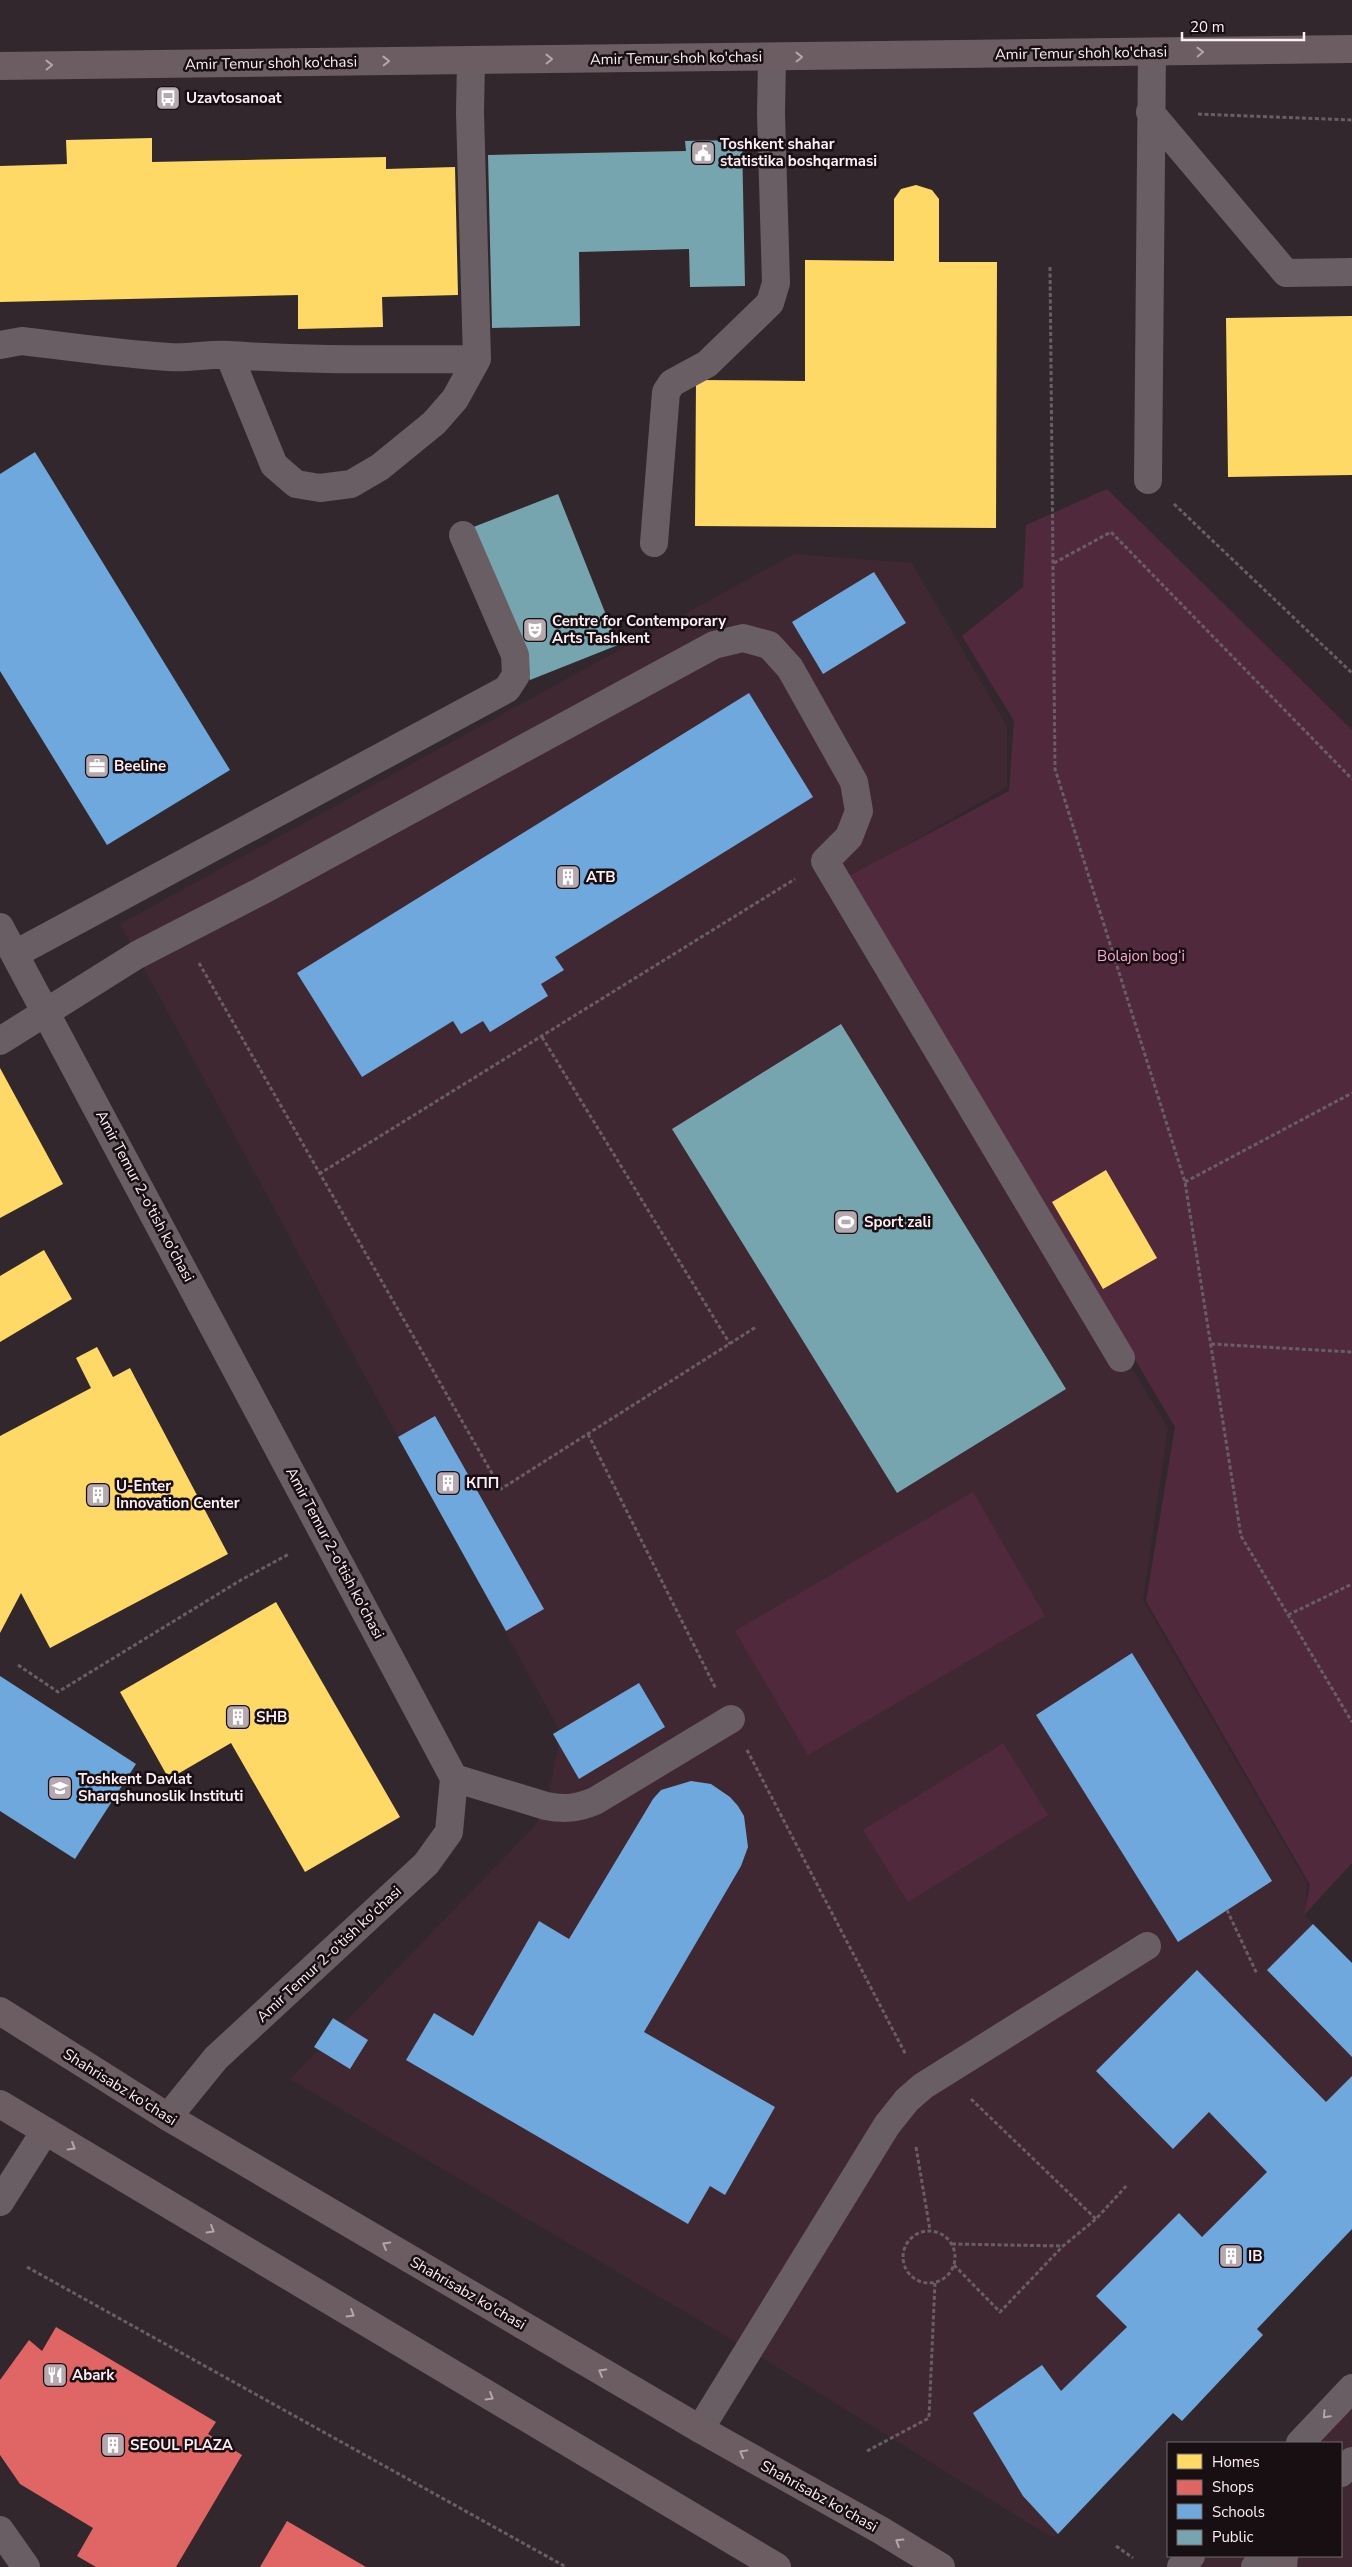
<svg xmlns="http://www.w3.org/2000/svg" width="1352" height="2567" font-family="'Nunito Sans',sans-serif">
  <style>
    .built { fill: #3f2832 }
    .green { fill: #502a3c }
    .homes { fill: #ffd966 }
    .shops { fill: #e06666 }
    .schools { fill: #6fa8dc }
    .public { fill: #76a5af }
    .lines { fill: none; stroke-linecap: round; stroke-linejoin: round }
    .path { stroke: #685e63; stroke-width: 3; stroke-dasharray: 4 2.5; stroke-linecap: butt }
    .minor { stroke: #695e63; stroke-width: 28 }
    .major { stroke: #6c5d63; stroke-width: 28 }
    .oneway { stroke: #b4a6ac }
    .oneway2 { stroke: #b2a6ac }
    .labels { text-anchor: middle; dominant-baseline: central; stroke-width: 5; stroke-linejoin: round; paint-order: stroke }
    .street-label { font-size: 15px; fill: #fceef4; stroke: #180f13 }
    .poi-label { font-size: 15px; font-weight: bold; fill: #fceef4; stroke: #180f13; text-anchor: start }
    .park-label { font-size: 15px; fill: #faa7cd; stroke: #180f13 }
  </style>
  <rect width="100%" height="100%" fill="#32272c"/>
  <path class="built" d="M794,554L912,563L1007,726V787L849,878L1168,1429L1143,1600L1307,1883L1305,1916L1352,1963V2229L1257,2329L1263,2335L1182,2421L1173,2413L1058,2534L1051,2537L748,2349L290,2079L533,1828L546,1806L561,1733L398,1437L120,924Z
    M1352,2388V2567H1181L1191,2556H1341V2443H1300Z"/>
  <path class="green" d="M1107,489L1352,730V1863L1304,1915L1310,1885L1146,1601L1175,1427L849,876L1009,791L1014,721L962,636L1023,587L1026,525Z
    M973,1492L1045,1616L808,1755L735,1631Z
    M1003,1743L1048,1815L908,1902L863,1830Z"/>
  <path class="homes" d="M152,138V162L386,157V169L455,167L458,295L382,297L383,327L298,329V295L0,302V166L67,164L66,140Z
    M916,185L932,190L939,199V262H997L996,528L695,526L696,380L805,381V260L894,261V199L901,189Z
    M1352,316V475L1228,477L1226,318Z
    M0,1068L63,1184L0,1218Z
    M1106,1170L1157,1258L1103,1289L1052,1202Z
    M44,1250L72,1299L0,1342V1276Z
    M97,1347L113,1377L130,1368L228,1554L50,1648L21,1593L0,1633V1436L91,1388L76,1358Z
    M276,1602L400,1817L305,1872L231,1743L169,1779L120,1692Z"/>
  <path class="shops" d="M56,2327L216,2422L208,2434L242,2455L176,2567H96L77,2556L93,2528L20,2484L0,2455V2380L29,2340L42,2351Z
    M287,2521L366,2567H260Z"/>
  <path class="schools" d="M35,452L230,770L107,845L0,671V474Z
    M874,572L906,623L823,674L792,622Z
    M749,693L813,797L555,957L564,970L541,984L548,996L524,1011L490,1032L483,1021L461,1034L453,1021L362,1077L297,973Z
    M435,1416L544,1609L506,1631L398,1437Z
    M1132,1653L1272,1881L1178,1942L1036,1715Z
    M0,1676L136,1764L75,1859L0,1811Z
    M639,1683L665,1727L579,1779L553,1734Z
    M691,1781L711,1784L730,1797L738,1806L744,1816L748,1847L741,1866L644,2032L775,2107L725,2195L710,2186L688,2224L406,2060L434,2013L473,2036L539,1921L569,1939L653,1799L661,1790Z
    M1313,1924L1352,1963V2057L1267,1970Z
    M1197,1970L1326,2102L1352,2076V2229L1257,2329L1263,2335L1182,2421L1173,2413L1058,2534L1023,2496L973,2413L1042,2365L1061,2391L1127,2327L1096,2296L1179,2213L1202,2237L1267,2172L1209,2112L1173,2149L1096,2071Z
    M333,2018L368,2040L350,2069L314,2047Z"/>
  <path class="public" d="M742,140L745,286L690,287L689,249L579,252L580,326L492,328L488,155L686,151L685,141Z
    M558,494L618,645L530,680L471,528Z
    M841,1024L1066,1389L897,1493L672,1129Z"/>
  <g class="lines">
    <path class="path" d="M1198,114L1352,120
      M1050,267L1055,769L1185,1182L1241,1536L1352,1722
      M1174,504L1352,673
      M1054,563L1111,532L1352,779
      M199,963L501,1489L756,1327
      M542,1037L730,1344
      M319,1174L795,879
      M1185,1182L1352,1093
      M1211,1344L1352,1352
      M588,1434L716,1689
      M1288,1615L1352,1584
      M18,1665L58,1692L241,1580L289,1554
      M747,1750L906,2055
      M1227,1910L1257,1974
      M971,2099L1096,2219
      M916,2147L930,2230
      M903 2257a26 26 0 1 1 52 0a26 26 0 1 1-52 0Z
      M952,2244L1063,2246
      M954,2265L1000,2312L1063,2246L1096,2219L1128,2184
      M27,2267L566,2567
      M867,2451L929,2418L935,2282
      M1116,2546L1133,2558"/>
    <path class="minor" d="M1150,112L1286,273L1352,272
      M0,345L22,341C71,347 120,354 169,357C189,359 210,353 230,355C311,361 394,359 477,359L470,113L471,60
      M229,355L274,465L296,484L320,488L351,484L380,467L434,423L455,399L477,359
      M1148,480L1152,52
      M654,543L666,392L672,383L707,364L770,303L776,283L771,114L772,57
      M0,927L454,1778L449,1832L426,1864L216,2058L168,2117
      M15,954L507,689L516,675L515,655L463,535
      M0,1041L137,955L265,889L714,645L743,638L769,645L790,668L854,782L859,811L849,837L825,861L1121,1358
      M454,1778L546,1806C565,1810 578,1808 595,1801L731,1719
      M0,2202L45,2131
      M700,2429L887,2125L907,2100L923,2086L1147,1946
      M1300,2443L1352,2388
      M1341,2473L1352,2461
      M0,2530L26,2567
      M1181,2567L1191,2556
      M1255,2567L1265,2556"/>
    <path class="major" d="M0,66L1352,49
      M0,2011L168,2117L700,2429L882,2531L941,2567
      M0,2104L777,2567
      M1283,2567L1284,2556"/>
  </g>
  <defs><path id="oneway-chevron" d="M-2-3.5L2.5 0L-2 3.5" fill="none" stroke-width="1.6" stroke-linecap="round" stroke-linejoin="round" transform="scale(1.25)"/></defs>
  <g class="oneway">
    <use href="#oneway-chevron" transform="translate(1200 52) rotate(-1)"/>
    <use href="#oneway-chevron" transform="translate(799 57) rotate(-1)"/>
    <use href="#oneway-chevron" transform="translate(549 59) rotate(-1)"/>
    <use href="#oneway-chevron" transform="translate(386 61) rotate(-1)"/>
    <use href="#oneway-chevron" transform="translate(49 65) rotate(-1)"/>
    <use href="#oneway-chevron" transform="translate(72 2147) rotate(31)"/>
    <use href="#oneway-chevron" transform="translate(211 2230) rotate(31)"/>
    <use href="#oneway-chevron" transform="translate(386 2245) rotate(-150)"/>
    <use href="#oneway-chevron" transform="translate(351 2314) rotate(31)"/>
    <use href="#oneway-chevron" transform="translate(602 2372) rotate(-150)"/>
    <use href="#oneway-chevron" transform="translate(490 2397) rotate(31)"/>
    <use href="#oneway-chevron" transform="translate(743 2453) rotate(-151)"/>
    <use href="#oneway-chevron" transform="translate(899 2542) rotate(-148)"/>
  </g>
  <use class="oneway2" href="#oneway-chevron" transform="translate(1326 2415) rotate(133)"/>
  <defs>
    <symbol id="bus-square" viewBox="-11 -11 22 22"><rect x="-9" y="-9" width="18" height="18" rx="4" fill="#b5a8ae" stroke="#180f13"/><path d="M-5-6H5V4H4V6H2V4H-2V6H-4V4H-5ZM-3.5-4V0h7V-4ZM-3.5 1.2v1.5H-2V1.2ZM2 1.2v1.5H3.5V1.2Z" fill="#fff"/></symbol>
    <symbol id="civic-square" viewBox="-11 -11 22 22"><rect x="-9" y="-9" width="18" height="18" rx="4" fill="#b5a8ae" stroke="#180f13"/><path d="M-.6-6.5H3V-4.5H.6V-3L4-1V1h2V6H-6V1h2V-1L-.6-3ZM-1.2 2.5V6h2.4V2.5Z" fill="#fff"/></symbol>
    <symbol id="theatre-square" viewBox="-11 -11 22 22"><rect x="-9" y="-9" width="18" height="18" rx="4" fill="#b5a8ae" stroke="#180f13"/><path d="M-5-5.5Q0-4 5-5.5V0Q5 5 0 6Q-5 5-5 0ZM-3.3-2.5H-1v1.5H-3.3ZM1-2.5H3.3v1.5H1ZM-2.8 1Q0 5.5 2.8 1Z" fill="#fff"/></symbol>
    <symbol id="office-square" viewBox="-11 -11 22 22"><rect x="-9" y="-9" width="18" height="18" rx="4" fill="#b5a8ae" stroke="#180f13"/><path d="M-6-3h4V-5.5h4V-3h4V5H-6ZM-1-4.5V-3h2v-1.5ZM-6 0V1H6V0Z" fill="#fff"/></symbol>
    <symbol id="building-square" viewBox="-11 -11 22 22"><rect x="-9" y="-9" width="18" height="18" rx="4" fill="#b5a8ae" stroke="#180f13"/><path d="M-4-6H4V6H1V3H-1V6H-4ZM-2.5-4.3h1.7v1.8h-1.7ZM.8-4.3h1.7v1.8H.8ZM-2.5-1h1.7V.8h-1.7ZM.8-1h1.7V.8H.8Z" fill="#fff"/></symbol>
    <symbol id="stadium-square" viewBox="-11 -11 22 22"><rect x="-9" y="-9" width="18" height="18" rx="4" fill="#b5a8ae" stroke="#180f13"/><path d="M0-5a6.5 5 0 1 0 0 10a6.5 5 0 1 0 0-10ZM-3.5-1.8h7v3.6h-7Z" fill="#fff"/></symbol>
    <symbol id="university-square" viewBox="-11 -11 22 22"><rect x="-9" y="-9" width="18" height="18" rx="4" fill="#b5a8ae" stroke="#180f13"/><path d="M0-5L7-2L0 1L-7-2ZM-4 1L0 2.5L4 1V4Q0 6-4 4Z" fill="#fff"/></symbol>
    <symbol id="restaurant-square" viewBox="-11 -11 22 22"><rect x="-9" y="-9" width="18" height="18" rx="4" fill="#b5a8ae" stroke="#180f13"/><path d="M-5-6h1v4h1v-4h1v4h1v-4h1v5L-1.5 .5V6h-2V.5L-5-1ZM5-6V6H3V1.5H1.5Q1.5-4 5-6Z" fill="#fff"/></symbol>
  </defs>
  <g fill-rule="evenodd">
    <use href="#bus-square" x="154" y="84" width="28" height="28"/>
    <use href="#civic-square" x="689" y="139" width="28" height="28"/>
    <use href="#theatre-square" x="521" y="616" width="28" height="28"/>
    <use href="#office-square" x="83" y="752" width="28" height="28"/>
    <use href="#building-square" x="554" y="863" width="28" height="28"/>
    <use href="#stadium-square" x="832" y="1208" width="28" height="28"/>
    <use href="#building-square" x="434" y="1469" width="28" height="28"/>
    <use href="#building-square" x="84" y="1481" width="28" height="28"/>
    <use href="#building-square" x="224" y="1703" width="28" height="28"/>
    <use href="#university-square" x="46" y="1774" width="28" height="28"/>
    <use href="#building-square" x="1217" y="2242" width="28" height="28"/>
    <use href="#restaurant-square" x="41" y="2361" width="28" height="28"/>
    <use href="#building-square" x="99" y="2431" width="28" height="28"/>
  </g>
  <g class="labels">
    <g class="street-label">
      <text transform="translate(1081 53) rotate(-1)">Amir Temur shoh ko'chasi</text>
      <text transform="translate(676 58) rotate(-1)">Amir Temur shoh ko'chasi</text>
      <text transform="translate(271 63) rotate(-1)">Amir Temur shoh ko'chasi</text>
      <text transform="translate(145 1196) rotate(62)">Amir Temur 2-o'tish ko'chasi</text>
      <text transform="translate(335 1553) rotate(62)">Amir Temur 2-o'tish ko'chasi</text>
      <text transform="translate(329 1954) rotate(-43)">Amir Temur 2-o'tish ko'chasi</text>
      <text transform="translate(120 2087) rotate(32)">Shahrisabz ko'chasi</text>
      <text transform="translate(468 2293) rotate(30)">Shahrisabz ko'chasi</text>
      <text transform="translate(819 2496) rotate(29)">Shahrisabz ko'chasi</text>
    </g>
    <g class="poi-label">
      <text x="186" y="98">Uzavtosanoat</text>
      <text x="720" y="144">Toshkent shahar<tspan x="720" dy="17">statistika boshqarmasi</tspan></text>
      <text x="552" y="621">Centre for Contemporary<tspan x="552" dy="17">Arts Tashkent</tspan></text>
      <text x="114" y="766">Beeline</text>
      <text x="586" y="877">ATB</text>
      <text x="864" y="1222">Sport zali</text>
      <text x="466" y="1483">КПП</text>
      <text x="116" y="1486">U-Enter<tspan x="116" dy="17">Innovation Center</tspan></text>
      <text x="256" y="1717">SHB</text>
      <text x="78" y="1779">Toshkent Davlat<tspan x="78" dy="17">Sharqshunoslik Instituti</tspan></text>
      <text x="1248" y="2256">IB</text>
      <text x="72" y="2375">Abark</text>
      <text x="130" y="2445">SEOUL PLAZA</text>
    </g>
    <g class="park-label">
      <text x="1141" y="956">Bolajon bog‘i</text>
    </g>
  </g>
  <rect x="1167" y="2442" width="175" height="115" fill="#180f13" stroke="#73686d"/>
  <rect x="1177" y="2454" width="25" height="15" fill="#ffd966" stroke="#73686d"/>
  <text x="1212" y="2467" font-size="15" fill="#fceef4">Homes</text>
  <rect x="1177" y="2480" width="25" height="15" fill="#e06666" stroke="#73686d"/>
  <text x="1212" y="2492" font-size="15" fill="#fceef4">Shops</text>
  <rect x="1177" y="2504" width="25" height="15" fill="#6fa8dc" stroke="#73686d"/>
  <text x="1212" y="2517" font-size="15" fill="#fceef4">Schools</text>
  <rect x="1177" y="2530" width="25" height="15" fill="#76a5af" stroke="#73686d"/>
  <text x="1212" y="2542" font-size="15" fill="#fceef4">Public</text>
  <path d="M1182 32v8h122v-8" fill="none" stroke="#fceef4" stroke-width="2.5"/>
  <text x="1190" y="32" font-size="15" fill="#fceef4" stroke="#180f13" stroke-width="4" paint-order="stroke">20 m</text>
</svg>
